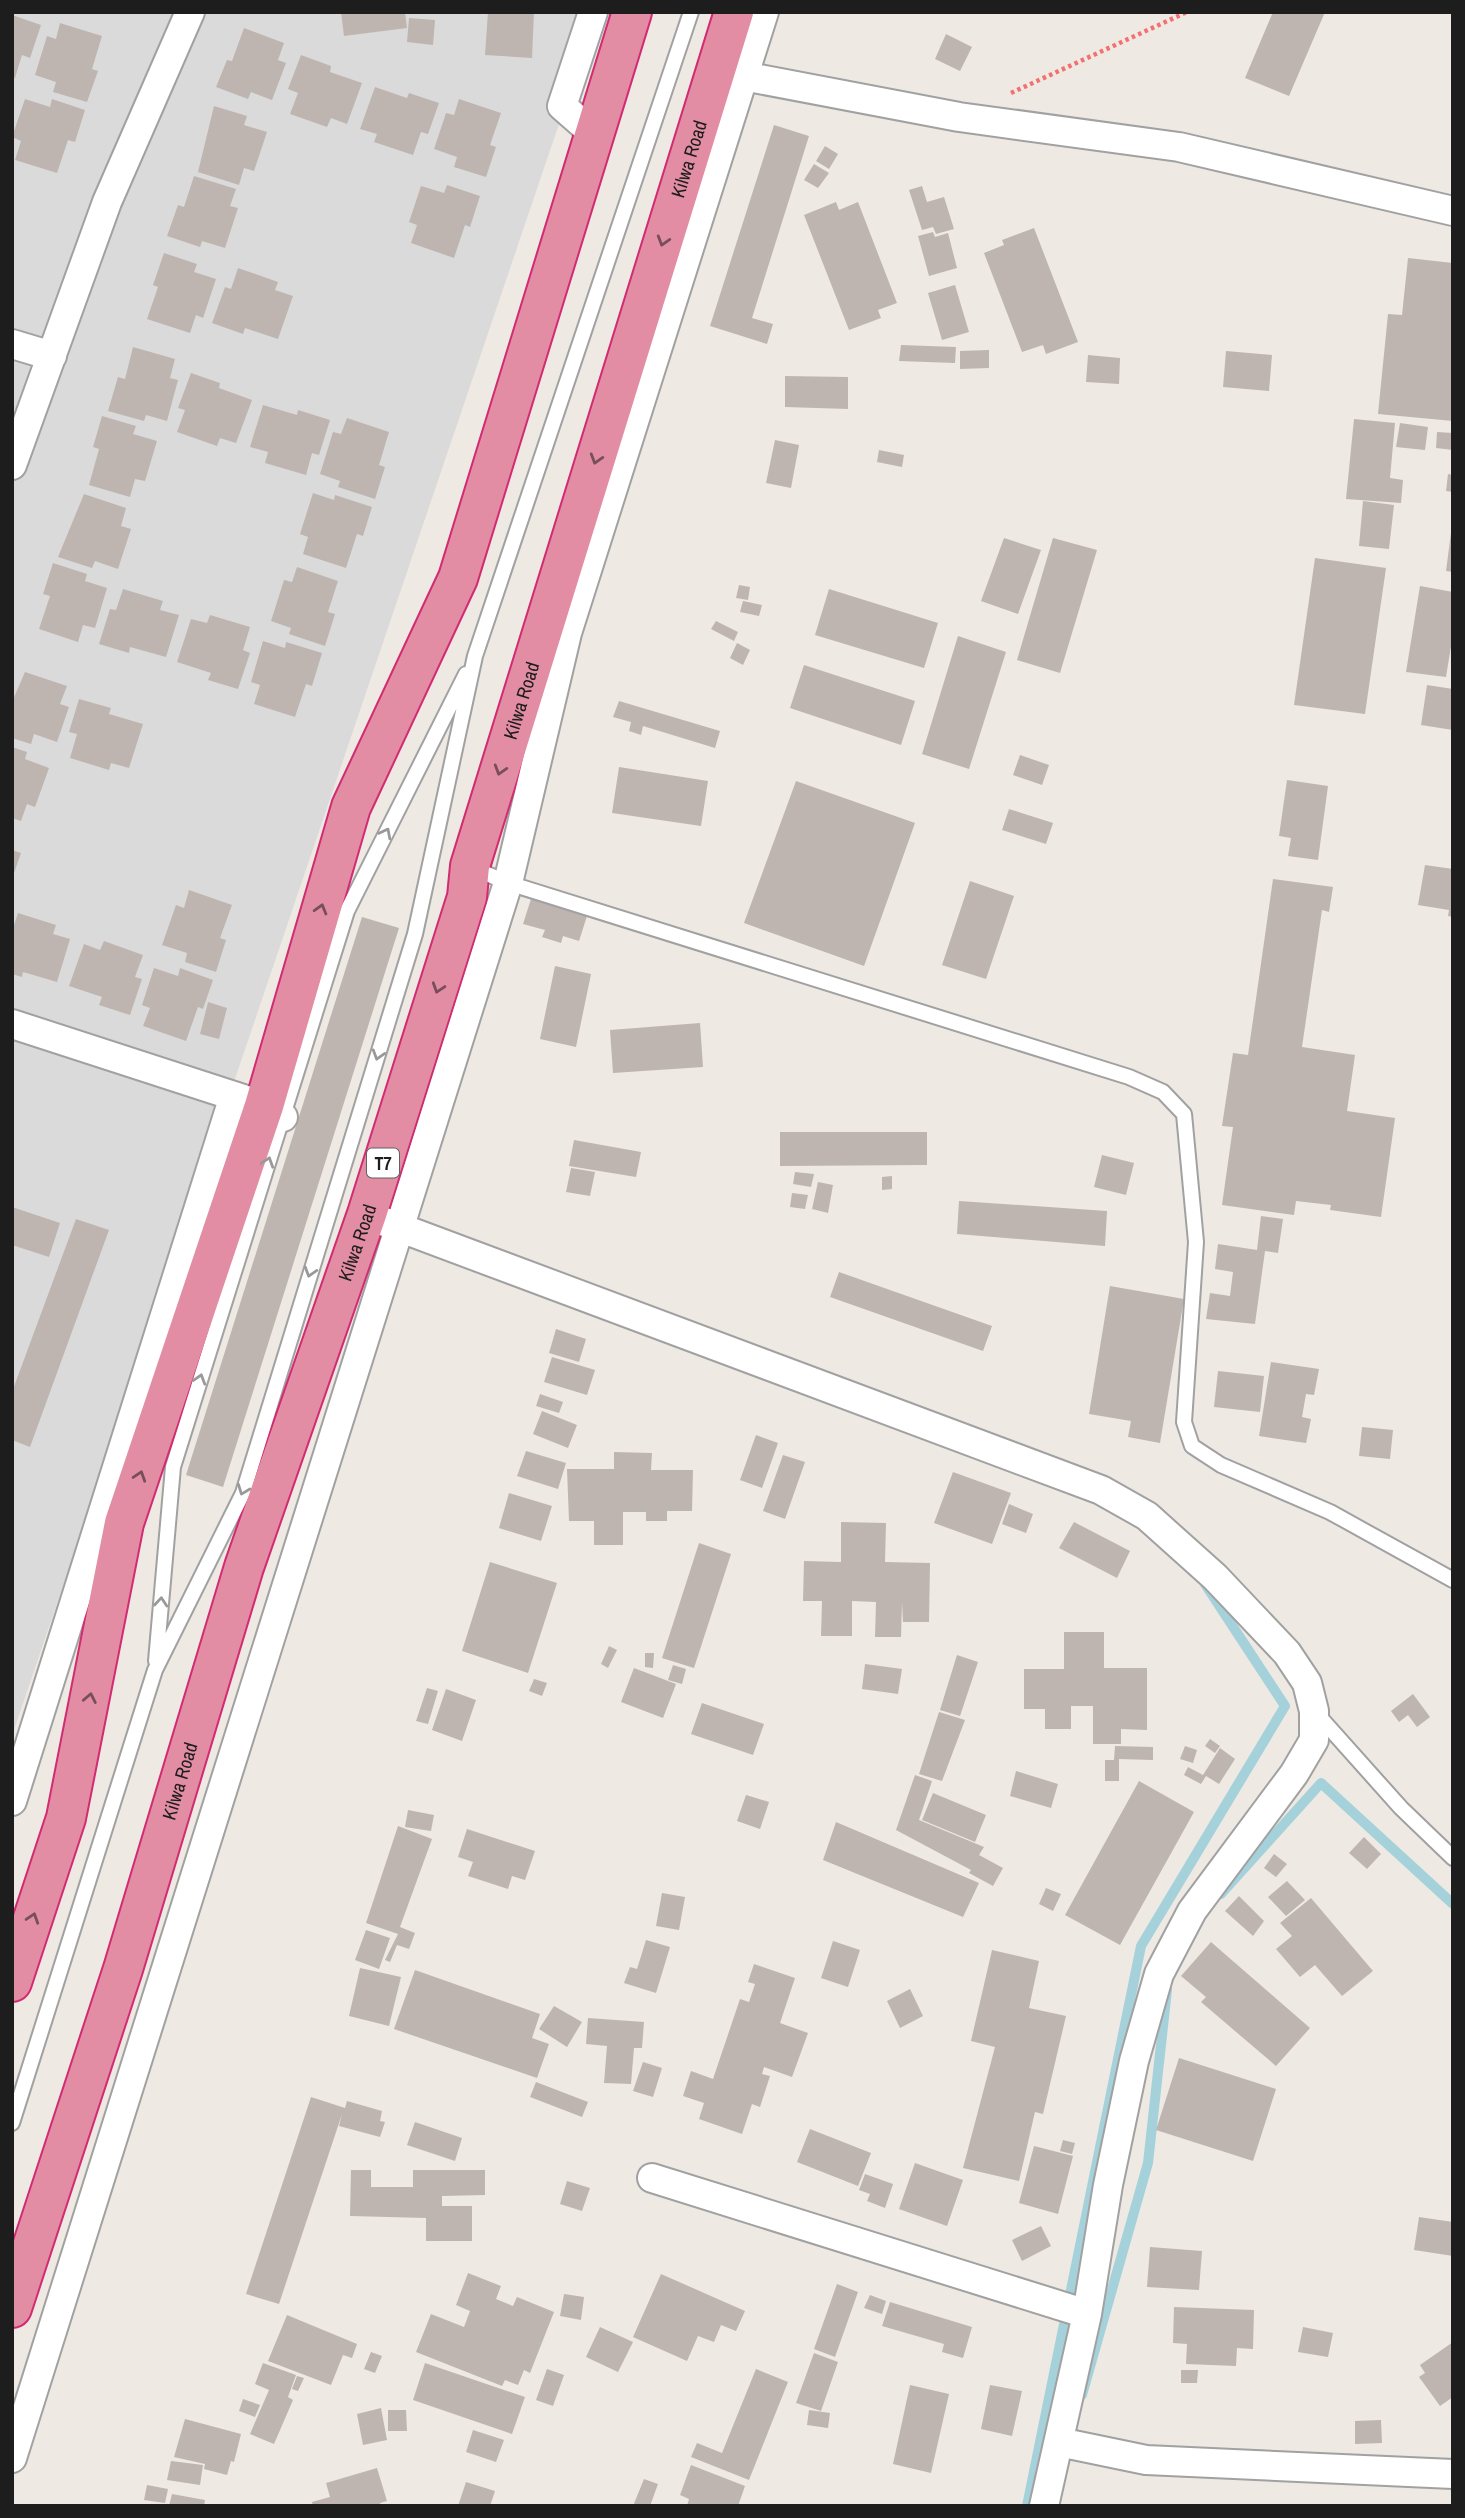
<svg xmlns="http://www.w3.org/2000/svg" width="1465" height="2518" font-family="'Archivo Narrow',sans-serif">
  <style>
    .residential { fill: #dbdada }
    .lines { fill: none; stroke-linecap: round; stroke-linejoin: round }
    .stream { stroke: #a5d2da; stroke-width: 10 }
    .building { fill: #beb5b0 }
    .lane-casing { stroke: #a1a1a1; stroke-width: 18 }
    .street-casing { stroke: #a1a1a1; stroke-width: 32 }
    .highway-casing { stroke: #d12b72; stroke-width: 42 }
    .path { stroke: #f4706e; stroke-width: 4.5; stroke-dasharray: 3.5 3.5; stroke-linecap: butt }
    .lane { stroke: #fff; stroke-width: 14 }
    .street { stroke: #fff; stroke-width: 28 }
    .highway { stroke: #e38da4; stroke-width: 38 }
    .oneway { stroke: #764f5a }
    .oneway2 { stroke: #999 }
    .labels { text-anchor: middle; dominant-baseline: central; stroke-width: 7; stroke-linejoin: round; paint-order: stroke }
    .shield { fill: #fff; stroke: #616161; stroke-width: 2 }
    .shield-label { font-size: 18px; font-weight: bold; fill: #1d1d1d }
    .street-label { font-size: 19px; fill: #1d1d1d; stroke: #fff }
  </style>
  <rect width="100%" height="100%" fill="#eee9e3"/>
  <path class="residential" d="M12,12H597L12,1736Z"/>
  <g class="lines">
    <path class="stream" d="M1221,1894L1321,1783L1453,1904
      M1082,2395L1148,2163L1167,1990
      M1027,2506L1141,1946L1285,1706L1205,1584"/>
  </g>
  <path class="building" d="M341,12H405L407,28L344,36Z
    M488,12H534L532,58L485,55Z
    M1273,12H1325L1289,96L1245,78Z
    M12,15L41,25L30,58L22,55L15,78L12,77Z
    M409,18L435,20L433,45L407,42Z
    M60,23L102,36L92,69L98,71L87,102L53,92L56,82L35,75L47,36L56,39Z
    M244,28L284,43L278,60L286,63L272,100L251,92L248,99L216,87L227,60L232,61Z
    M946,34L972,47L960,71L935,59Z
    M301,55L331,66L330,72L362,83L347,124L331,118L327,127L290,114L298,93L288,89Z
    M375,87L407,98L409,93L439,103L428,134L421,132L413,155L374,142L377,134L360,129Z
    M25,99L50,107L52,99L85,110L75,142L68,140L57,173L15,160L21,141L12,137Z
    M459,99L501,113L490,145L496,147L486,177L454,167L457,157L434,149L446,113L454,115Z
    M214,106L247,116L244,125L267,132L254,171L244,168L239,185L198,172Z
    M774,125L809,136L752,318L773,324L767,344L710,326Z
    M825,146L838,154L829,169L816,161Z
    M814,164L829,173L818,188L804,180Z
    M194,176L236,189L230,206L238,208L225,248L202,241L200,247L167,236L178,205L184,207Z
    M447,185L480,196L470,227L465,225L454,258L411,243L417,225L409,222L421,186L444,193Z
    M922,186L927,202L944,197L954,229L936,234L933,227L922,230L909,190Z
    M836,202L839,210L858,202L897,303L878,310L881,318L849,330L804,215Z
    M1034,228L1078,342L1046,354L1043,345L1022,352L984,253L1004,245L1002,240Z
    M933,232L935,237L948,233L957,268L929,276L918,236Z
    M164,253L197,264L194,272L216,279L203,318L196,315L190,333L147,319L158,287L153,285Z
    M1408,258L1453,263V421L1378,414L1388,314L1402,315Z
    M238,268L278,282L275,290L293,296L278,339L245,328L243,334L212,323L225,287L231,289Z
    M955,285L969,332L942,340L928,293Z
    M901,345L956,347L955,363L899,361Z
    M133,347L175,359L170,378L178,380L167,421L146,415L144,421L108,411L118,377L125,379Z
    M989,350V368L960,369V351Z
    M1226,351L1272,355L1269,391L1223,387Z
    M1088,355L1120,358L1119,384L1086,382Z
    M191,373L220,383L219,388L252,400L236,443L220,438L217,446L177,432L185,410L178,408Z
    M785,376L848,377V409L785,407Z
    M263,405L297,415L298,410L330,420L319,455L312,453L306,475L265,463L268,452L250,447Z
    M102,416L136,426L133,434L157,441L145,481L135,479L130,497L89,485L99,449L93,447Z
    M347,418L389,432L379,465L385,467L375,499L338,487L340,481L320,474L333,432L341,434Z
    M1354,419L1395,423L1390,478L1403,480L1401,503L1346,499Z
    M1400,423L1428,427L1425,450L1396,447Z
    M1437,432L1453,433V450L1436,448Z
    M775,440L799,445L791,488L766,483Z
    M879,450L904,455L902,467L877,462Z
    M1448,474L1453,475V492L1446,491Z
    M313,493L334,500L335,495L372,507L363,536L357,534L346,568L303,554L308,537L300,534Z
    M84,494L126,508L121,526L131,529L118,569L95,561L92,568L58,557Z
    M1363,501L1394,505L1389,549L1359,546Z
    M1451,533H1453V572L1446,571Z
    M1004,538L1041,550L1018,614L981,601Z
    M1053,538L1097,550L1060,673L1017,660Z
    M1315,558L1386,568L1365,714L1294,705Z
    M53,563L87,574L85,581L107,588L95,628L83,625L78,642L39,629L50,596L43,594Z
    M297,567L338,581L328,612L335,614L325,646L289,634L291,628L271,621L284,580L292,582Z
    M739,585L750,587L748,600L736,598Z
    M1420,586L1453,592V634L1446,677L1406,672Z
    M123,589L163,601L160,610L179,615L166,657L130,647L129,653L99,644L110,609L116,610Z
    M829,589L938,623L924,668L815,635Z
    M743,601L762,605L759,616L740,612Z
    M210,615L250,627L243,650L250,653L238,689L208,680L211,673L177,662L191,619L207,623Z
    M716,621L738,632L734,641L711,629Z
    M958,636L1006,652L969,769L922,754Z
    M263,641L285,648L286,642L322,653L312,686L306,684L295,717L254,704L260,685L251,682Z
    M737,643L750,650L743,665L730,658Z
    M804,665L915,701L901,745L790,708Z
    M25,672L67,686L60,704L69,707L57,742L34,734L31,744L12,738V702Z
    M1427,685L1453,689V730L1421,725Z
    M79,699L111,708L109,714L143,724L129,768L111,763L109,770L70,758L77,734L69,732Z
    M619,701L720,731L715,748L643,726L641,735L629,731L631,722L613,717Z
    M12,747L27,752L25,759L49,768L35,807L27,804L21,821L12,818Z
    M1020,755L1049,765L1042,785L1013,775Z
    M619,767L708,781L701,826L612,813Z
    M1287,780L1328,786L1318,860L1288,856L1291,838L1279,836Z
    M796,781L915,823L864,966L744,923Z
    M1009,809L1053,823L1046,844L1002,830Z
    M12,850L21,853L13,876H12Z
    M1425,865L1453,869V917L1448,916L1449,910L1418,905Z
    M1273,879L1333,887L1329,912L1322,910L1302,1047L1355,1055L1347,1111L1395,1118L1381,1217L1330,1210L1331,1205L1296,1201L1294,1215L1222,1205L1233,1127L1222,1126L1233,1053L1248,1055Z
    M970,881L1014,896L986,979L942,965Z
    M189,890L232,905L220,938L226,940L216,972L185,962L187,953L162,945L176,905L184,908Z
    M531,899L587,916L579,941L563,936L561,943L542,937L545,930L523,924Z
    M18,913L56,925L53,934L70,939L57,982L23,972L22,977L12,974V931Z
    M362,917L399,928L223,1487L186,1475Z
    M104,941L143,955L135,977L142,979L130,1015L99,1005L102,997L69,986L84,944L100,950Z
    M555,966L591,974L576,1047L540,1039Z
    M154,968L178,976L180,968L213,980L203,1009L198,1007L186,1041L143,1026L150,1008L142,1005Z
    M208,1002L227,1008L219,1039L200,1034Z
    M700,1023L703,1067L613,1073L610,1030Z
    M780,1132H927V1165L780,1166Z
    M574,1140L641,1152L636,1177L569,1166Z
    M1102,1155L1134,1163L1126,1195L1094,1187Z
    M571,1168L595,1172L590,1196L566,1192Z
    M795,1172L814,1174L811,1187L793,1184Z
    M892,1176V1189L882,1190V1177Z
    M818,1182L833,1185L828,1213L812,1209Z
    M792,1193L808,1195L805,1209L790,1207Z
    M959,1201L1107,1211L1105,1246L957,1234Z
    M12,1207L60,1223L49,1257L12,1245Z
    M1261,1216L1283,1219L1278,1253L1265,1251L1255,1324L1206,1319L1210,1293L1230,1296L1233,1272L1215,1269L1218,1244L1257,1250Z
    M76,1219L109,1230L30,1447L12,1440V1392Z
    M839,1272L992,1326L983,1351L830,1297Z
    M1110,1286L1184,1299L1160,1443L1128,1437L1131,1421L1089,1414Z
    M556,1329L586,1339L579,1362L549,1353Z
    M552,1357L595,1370L587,1395L544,1382Z
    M1271,1362L1319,1369L1314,1395L1306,1394L1302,1417L1311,1419L1306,1443L1259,1436Z
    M1218,1371L1264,1376L1260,1412L1214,1407Z
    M540,1394L563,1402L559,1413L536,1406Z
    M542,1411L577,1425L568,1448L533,1434Z
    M1362,1427L1393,1430L1390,1459L1359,1456Z
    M756,1435L778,1443L762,1488L740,1480Z
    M526,1451L566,1463L558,1489L517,1476Z
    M614,1452L652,1453L651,1470H693L692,1511H667V1521H646V1512H623V1545H594V1521H569L567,1469H614Z
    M783,1455L805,1462L785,1519L763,1511Z
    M953,1472L1011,1493L992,1544L934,1523Z
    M509,1493L552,1506L541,1541L499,1528Z
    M1009,1504L1033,1514L1026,1533L1002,1524Z
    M841,1522L886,1523L885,1562L930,1563L929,1622H903L902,1602L901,1637H875L876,1602L852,1601V1636H821L822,1601H803L804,1561L841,1562Z
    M1074,1522L1130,1551L1117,1578L1059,1548Z
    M699,1543L731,1554L694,1668L662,1658Z
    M490,1562L557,1583L528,1673L462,1651Z
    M1064,1632H1104V1668H1147V1730L1121,1729V1744H1093V1706H1071V1729H1045V1709H1024V1669H1064Z
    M609,1646L617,1650L608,1668L601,1664Z
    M645,1653H654L653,1668L645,1667Z
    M957,1655L978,1662L960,1716L940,1710Z
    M865,1664L902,1669L898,1694L862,1689Z
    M673,1665L686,1669L682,1684L668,1680Z
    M634,1668L676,1684L663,1718L621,1702Z
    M534,1679L547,1683L542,1696L529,1691Z
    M427,1688L438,1691L428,1724L416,1721Z
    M446,1689L476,1700L462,1741L432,1730Z
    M1413,1694L1430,1717L1417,1727L1408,1715L1399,1722L1391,1711Z
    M702,1703L764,1724L753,1755L691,1734Z
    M939,1712L965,1720L942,1781L919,1774Z
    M1210,1739L1220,1746L1215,1753L1205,1746Z
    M1115,1746L1153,1747V1760L1119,1759V1781H1105V1760H1114Z
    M1185,1746L1197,1750L1193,1763L1180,1759Z
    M1220,1748L1235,1759L1219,1784L1206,1776L1201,1784L1184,1775L1188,1767L1203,1775Z
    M1016,1771L1058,1784L1051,1808L1010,1796Z
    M915,1775L932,1781L919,1820L984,1847L979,1855L1003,1868L993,1886L969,1873L971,1870L896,1830Z
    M1139,1781L1194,1812L1120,1945L1065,1915Z
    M933,1793L986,1815L975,1842L922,1820Z
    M746,1795L769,1802L760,1829L737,1821Z
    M408,1810L434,1815L431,1831L405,1827Z
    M836,1822L979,1883L963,1917L823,1860Z
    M398,1826L432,1839L400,1927L415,1933L409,1949L397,1945L390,1962L385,1960L398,1934L366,1923Z
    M467,1829L535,1851L525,1880L512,1876L508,1889L468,1876L473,1862L458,1857Z
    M1364,1837L1381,1854L1367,1869L1349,1853Z
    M1274,1854L1287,1864L1276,1877L1264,1868Z
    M1287,1881L1305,1900L1286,1916L1268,1897Z
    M1046,1888L1061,1894L1053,1911L1039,1904Z
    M662,1893L685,1897L679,1930L656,1926Z
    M1239,1896L1264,1921L1253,1936L1225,1911Z
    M1311,1898L1373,1971L1342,1996L1315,1965L1300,1977L1276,1949L1292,1936L1280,1923Z
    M366,1930L390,1938L379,1969L355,1960Z
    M646,1940L670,1947L656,1993L624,1983L630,1967L637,1969Z
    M833,1941L860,1950L848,1987L821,1978Z
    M1211,1942L1310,2028L1276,2066L1201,2002L1206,1997L1181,1976Z
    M992,1950L1039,1961L1029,2008L1066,2016L1043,2114L1035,2112L1019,2181L963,2168L995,2047L971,2041Z
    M754,1964L795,1978L780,2023L808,2033L792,2077L764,2067L762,2074L770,2076L760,2107L752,2104L742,2134L699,2119L704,2103L683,2096L691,2071L713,2079L740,1999L749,2002L755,1984L748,1982Z
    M360,1968L401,1977L389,2026L349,2016Z
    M415,1970L540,2014L532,2038L549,2044L537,2078L394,2029Z
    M910,1989L923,2016L900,2028L887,2001Z
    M554,2006L582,2022L567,2047L539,2029Z
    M588,2018L644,2022L642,2048H634L631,2084L604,2083L607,2046L586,2044Z
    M1179,2058L1276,2089L1253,2161L1156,2130Z
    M643,2062L662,2068L653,2097L633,2091Z
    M536,2082L588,2102L582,2117L530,2097Z
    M311,2097L345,2108L347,2101L382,2111L380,2121L385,2122L380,2137L339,2126L342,2114L279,2304L246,2294Z
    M415,2122L462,2138L455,2161L407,2145Z
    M810,2129L871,2153L858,2186L797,2162Z
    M1063,2140L1075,2143L1072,2154L1060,2151Z
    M1034,2146L1073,2156L1058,2214L1019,2203Z
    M915,2163L963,2180L947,2226L899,2209Z
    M351,2170H371V2187H413V2170H485V2195L442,2196V2206H472V2241H426V2218L350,2216Z
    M865,2174L893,2184L885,2208L867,2201L870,2194L859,2190Z
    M567,2181L590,2188L582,2211L560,2204Z
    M1419,2217L1453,2222V2256L1414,2250Z
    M1041,2226L1051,2246L1022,2261L1012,2240Z
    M1150,2247L1202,2251L1199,2290L1147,2287Z
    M468,2273L501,2286L496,2299L513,2306L517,2297L554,2312L530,2373L524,2370L518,2385L505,2380L502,2386L416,2352L431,2314L464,2327L470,2311L456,2305Z
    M661,2274L745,2311L736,2331L721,2325L714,2342L698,2336L687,2361L633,2337Z
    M837,2284L858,2292L835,2357L814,2349Z
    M564,2294L584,2297L581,2320L560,2316Z
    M870,2295L886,2301L882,2314L864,2308Z
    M890,2302L972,2327L963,2358L942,2352L944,2344L882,2326Z
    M1174,2307L1254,2310L1253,2349L1237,2348L1236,2366L1186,2364L1187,2344L1173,2343Z
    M287,2315L357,2344L352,2358L343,2355L331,2385L268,2361Z
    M600,2327L633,2342L618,2372L586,2357Z
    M1303,2327L1333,2333L1328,2357L1298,2352Z
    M1453,2342V2397L1440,2406L1419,2377L1425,2373L1420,2365Z
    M371,2352L382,2356L375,2373L364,2369Z
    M814,2353L838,2362L821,2411L796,2403Z
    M263,2363L296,2375L288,2397L293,2400L274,2444L250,2434L269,2390L255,2384Z
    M425,2363L525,2397L512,2434L413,2400Z
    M547,2369L564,2375L553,2406L536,2400Z
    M756,2369L788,2382L749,2480L691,2457L697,2443L722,2453Z
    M1181,2370H1198L1197,2383H1181Z
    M297,2376L304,2378L298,2391L292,2389Z
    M910,2385L949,2394L931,2473L893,2464Z
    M990,2385L1022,2391L1012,2436L981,2429Z
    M243,2399L260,2405L255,2417L239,2411Z
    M381,2408L387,2440L363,2445L357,2414Z
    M388,2410H406L407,2431H388Z
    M809,2410L830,2413L828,2428L807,2425Z
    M185,2419L241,2434L234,2462L231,2461L227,2475L204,2469L205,2464L174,2457Z
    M1381,2420L1382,2443L1355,2444V2421Z
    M473,2430L504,2440L496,2462L466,2452Z
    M171,2461L203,2465L200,2485L167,2480Z
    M691,2465L745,2486L738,2506H687L689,2499L680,2495Z
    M377,2468L387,2501L380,2503L381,2506H313L312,2502L330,2497L326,2483Z
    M644,2479L658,2484L650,2506H633Z
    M466,2482L495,2491L490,2506H458Z
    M147,2485L168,2489L165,2503L144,2500Z
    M172,2494L205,2500L204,2506H169Z"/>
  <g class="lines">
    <defs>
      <path id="lane" d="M471,867L508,883L1129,1077L1163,1092L1184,1114L1196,1242L1184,1422L1192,1446L1221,1465L1330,1512L1453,1580
        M156,1661L173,1467L347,911L466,674
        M1317,1714L1401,1808L1453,1858
        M12,2123L155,1670L243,1493L415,934L475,656L691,12"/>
      <path id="street" d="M593,12L562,106L594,134
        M726,70L743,76L959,117L1179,147L1453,211
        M12,344L52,356
        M12,465L107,202L190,12
        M12,1024L234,1096
        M382,1221L1101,1490L1147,1516L1215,1577L1287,1653L1307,1683L1314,1711V1740L1294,1774L1192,1911L1159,1974L1134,2061L1108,2185L1087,2314L1044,2506
        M12,1801L234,1096L264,1106L283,1117
        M652,2178L1087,2314
        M1059,2442L1146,2460L1453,2474
        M12,2458L508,883L567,633L764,12"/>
      <g id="highway">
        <path d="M12,1982L66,1818L124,1523L264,1106L351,807L458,578L632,12"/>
        <path id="s1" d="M12,2308L123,1969L244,1567L367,1214L467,897L470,866L734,12"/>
      </g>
    </defs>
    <use href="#lane" class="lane-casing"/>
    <use href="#street" class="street-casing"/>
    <use href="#highway" class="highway-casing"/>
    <path class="path" d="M1011,93L1187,12"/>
    <use href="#lane" class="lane"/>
    <use href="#street" class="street"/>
    <use href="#highway" class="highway"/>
  </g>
  <defs><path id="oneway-chevron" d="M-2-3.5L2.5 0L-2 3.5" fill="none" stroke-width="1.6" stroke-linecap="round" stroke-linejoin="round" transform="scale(1.75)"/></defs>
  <g class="oneway">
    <use href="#oneway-chevron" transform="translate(663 241) rotate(107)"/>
    <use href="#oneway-chevron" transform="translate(596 459) rotate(107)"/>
    <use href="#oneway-chevron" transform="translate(500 770) rotate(107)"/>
    <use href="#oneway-chevron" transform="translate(321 909) rotate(-74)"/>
    <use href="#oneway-chevron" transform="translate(438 988) rotate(108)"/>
    <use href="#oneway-chevron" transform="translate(140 1476) rotate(-72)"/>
    <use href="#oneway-chevron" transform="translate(90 1698) rotate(-79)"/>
    <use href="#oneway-chevron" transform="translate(33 1918) rotate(-72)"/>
  </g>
  <g class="oneway2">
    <use href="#oneway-chevron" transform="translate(386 833) rotate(-63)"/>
    <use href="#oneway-chevron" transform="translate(378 1055) rotate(107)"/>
    <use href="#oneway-chevron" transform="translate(268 1162) rotate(-72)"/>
    <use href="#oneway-chevron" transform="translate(310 1272) rotate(107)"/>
    <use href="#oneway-chevron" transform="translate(200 1379) rotate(-73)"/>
    <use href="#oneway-chevron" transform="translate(243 1490) rotate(111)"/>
    <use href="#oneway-chevron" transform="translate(161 1602) rotate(-85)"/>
  </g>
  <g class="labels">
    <rect class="shield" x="367" y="1148.5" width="32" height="29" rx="5"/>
    <g class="shield-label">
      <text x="383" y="1163">T7</text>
    </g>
    <g class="street-label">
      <text stroke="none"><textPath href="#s1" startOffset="2254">Kilwa Road</textPath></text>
      <text stroke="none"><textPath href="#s1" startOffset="1687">Kilwa Road</textPath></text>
      <text stroke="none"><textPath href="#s1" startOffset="1120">Kilwa Road</textPath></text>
      <text stroke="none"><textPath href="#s1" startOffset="553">Kilwa Road</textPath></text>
    </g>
  </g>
  <rect width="1465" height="2518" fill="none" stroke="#1d1d1d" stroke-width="28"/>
</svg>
